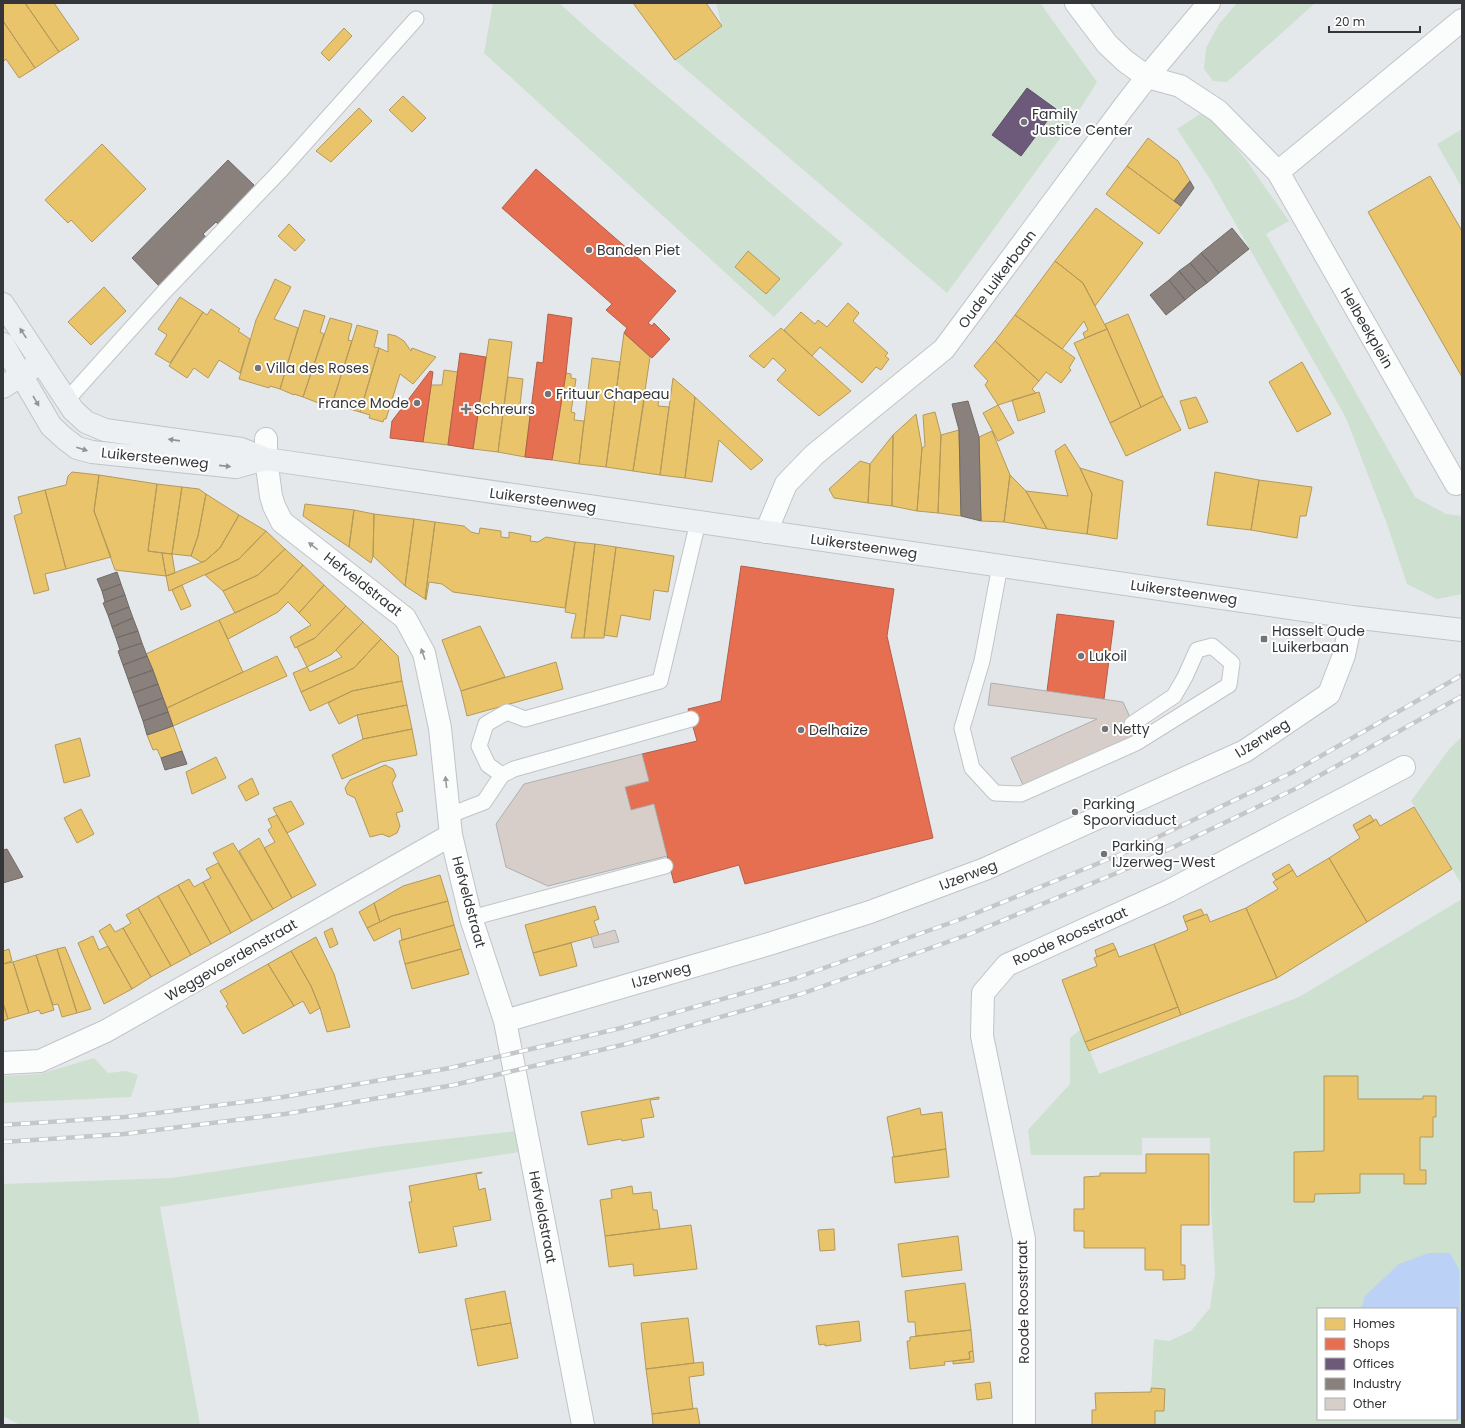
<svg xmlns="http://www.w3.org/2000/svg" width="1465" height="1428" font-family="Poppins,sans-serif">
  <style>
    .green { fill: #cee0cf; fill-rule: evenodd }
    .water { fill: #bbd2f6 }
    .homes { fill: #e9c46a; stroke: #b3995b }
    .shops { fill: #e76f51; stroke: #b15e4a }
    .offices { fill: #6d597a; stroke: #5c4e66 }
    .industry { fill: #8a817c; stroke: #706a68 }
    .building { fill: #d7cec9; stroke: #afafb0 }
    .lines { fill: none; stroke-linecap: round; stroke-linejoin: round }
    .lane-casing { stroke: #c1c4c7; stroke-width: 17 }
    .street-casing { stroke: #c1c4c7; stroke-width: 24 }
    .secondary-casing { stroke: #c1c4c7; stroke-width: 24 }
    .lane { stroke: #fbfcfc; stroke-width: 15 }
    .street { stroke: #fbfcfc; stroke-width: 22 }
    .secondary { stroke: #ecf0f3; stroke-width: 22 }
    .rail-casing { stroke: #c5c6c7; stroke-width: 4.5 }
    .rail { stroke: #fff; stroke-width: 3; stroke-dasharray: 9; stroke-linecap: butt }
    .oneway { fill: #909396 }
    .oneway2 { fill: #98999a }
    .poi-dot { fill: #727477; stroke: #fff; stroke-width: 1.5 }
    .labels { text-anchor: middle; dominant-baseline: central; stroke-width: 4; stroke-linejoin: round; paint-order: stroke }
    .poi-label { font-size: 14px; fill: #343639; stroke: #fff; text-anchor: start }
    .street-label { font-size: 14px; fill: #343639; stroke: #fff }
  </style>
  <rect width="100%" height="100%" fill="#e4e8eb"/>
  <path class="green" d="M493,3H559L598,38L843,244L774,317L484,53Z
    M716,3H1040L1097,82L1072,122L947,293L675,60L722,27Z
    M1237,3H1315L1227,82L1213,81L1204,69L1206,48L1219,24Z
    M1200,114L1214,121L1246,160L1289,221L1266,234L1415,497L1446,514L1462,516V594L1437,599L1407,584L1387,524L1346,418L1210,179L1177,129Z
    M1462,129V188L1437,144Z
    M1462,737V885L1411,801L1450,748Z
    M1462,899V1425H1155V1411H1164L1165,1389L1151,1388L1154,1339L1169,1341L1191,1331L1210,1308L1215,1273L1211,1208L1210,1138H1142V1155H1031L1028,1130L1070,1084V1038L1081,1029L1099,1074L1299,997ZM1318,1309H1456V1419H1318Z
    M94,1058L108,1073L126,1071L138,1075L131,1097L3,1103V1076L40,1074Z
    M516,1131L519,1152L160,1207L200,1425H20L3,1416V1184L172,1178L384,1146Z"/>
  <path class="water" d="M1429,1253H1450L1459,1269L1460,1310L1462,1317V1417L1459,1420L1456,1418V1309H1361L1365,1296L1399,1264Z"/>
  <path class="homes" d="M3,3H25L59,52L35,68L3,21Z
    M25,3H54L79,39L59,52Z
    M633,3H706L722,26L675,60Z
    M3,21L35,68L19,78L6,59L3,62Z
    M344,28L352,36L329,61L321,53Z
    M403,96L426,118L412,132L389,110Z
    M359,108L372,121L331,162L316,151Z
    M1148,138L1178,161L1190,181L1174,201L1127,166Z
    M102,144L146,189L92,242L71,220L68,223L45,200Z
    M1127,166L1181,206L1159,234L1106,194Z
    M1430,176L1462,231V377L1368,212Z
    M1096,208L1143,243L1095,306L1083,283L1055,261Z
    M289,224L305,240L295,251L278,236Z
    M748,251L780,279L766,294L735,267Z
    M1055,261L1083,283L1107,329L1085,338L1083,333L1088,330L1084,321L1062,349L1015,315Z
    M275,279L291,287L274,319L298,328L280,389L270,386L269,388L239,379L256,320Z
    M104,287L126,311L91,345L68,322Z
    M180,297L203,312L170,363L155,354L167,335L158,329Z
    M848,303L859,313L853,321L888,353L885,356L889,359L881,370L876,367L862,383L820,347L812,356L784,330L801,312L815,324L818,320L827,327Z
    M211,309L240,329L238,331L250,339L240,373L219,360L208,378L194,368L187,378L169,366L203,312L207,315Z
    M304,310L325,316L320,332L324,334L303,397L294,394V395L280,389Z
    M1128,314L1163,396L1141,407L1105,324Z
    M1015,315L1075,358L1069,368L1071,370L1061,383L1046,372L1039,381L995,341Z
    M330,318L352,324L348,340L352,341L332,404L322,401L321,404L303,397Z
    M357,325L378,331L374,347L379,348L360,412L332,404Z
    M781,328L851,391L819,416L777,380L786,370L773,358L764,368L749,356Z
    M1107,329L1141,407L1110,423L1074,343Z
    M624,333L650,357L633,471L606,467Z
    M388,334L396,336L404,341L411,351L412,348L436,357L413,384L400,374L386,419H384L383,422L369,418L370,415L360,412L379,348L388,352Z
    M489,339L512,342L498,452L473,449Z
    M995,341L1039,381L1032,389L1036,393L998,405L985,385L988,381L974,366Z
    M592,358L620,362L606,467L579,464Z
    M1302,362L1331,414L1297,432L1269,382Z
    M444,370L458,372L448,445L423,442L431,385H442Z
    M566,373L571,374V378L576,379L571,412L575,413L574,420L584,421L579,464L552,460Z
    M508,377L523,379L519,413L530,415L525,457L498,452Z
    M673,378L695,397L685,478L660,475Z
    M1039,392L1045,412L1018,421L1012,400Z
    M645,395L659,397L658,406L669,407L660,475L633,471Z
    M1163,396L1181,430L1126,456L1110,423Z
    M695,397L763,460L751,470L719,440L712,482L685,478Z
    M1196,397L1208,422L1189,429L1180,401Z
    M998,405L1014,433L998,441L983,413Z
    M935,412L941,435L938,513L917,511L922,448L925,446L923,415Z
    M916,414L922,448L917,511L892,506L893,435Z
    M959,430L961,516L938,513L941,435Z
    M992,431L1010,475L1004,522L981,521L979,437Z
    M893,435L892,506L868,503L870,464Z
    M1065,444L1080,468L1092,494L1087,534L1047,529L1026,491L1068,496L1055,451Z
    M860,461L870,464L868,503L834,498L829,489Z
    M1080,468L1123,481L1117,539L1087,534L1092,494Z
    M72,472L99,475L94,511L111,557L66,569L45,490L66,485L68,476Z
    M1215,472L1259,480L1251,530L1207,525Z
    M99,475L157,484L148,551L162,553L166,576L115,570L94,511Z
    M1010,475L1026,491L1047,529L1004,522Z
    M1259,480L1312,487L1306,516H1300L1297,538L1251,530Z
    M157,484L182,487L172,554L148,551Z
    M182,487L199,489L206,494L198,536L191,556L172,554Z
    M45,490L66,569L45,574L49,590L34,594L14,516L22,513L18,497Z
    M206,494L239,515L220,548L205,561L201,562L191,556L198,536Z
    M305,504L354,510L349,547L303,516Z
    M354,510L374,514L373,556L371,563L349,547Z
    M374,514L414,519L405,586L373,556Z
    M239,515L266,531L239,559L169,591L166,576L205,561L220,548Z
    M414,519L435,522L425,599L405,586Z
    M435,522L464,526L471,532L479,534L480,528L501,531V537L509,538V532L531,536L530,541L538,542L546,537L575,542L565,608L453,592L442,584L429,582L426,600L425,599Z
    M266,531L285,549L258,575L223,591L205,575L239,559Z
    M575,542L595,544L584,638H571L576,614L565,612Z
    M595,544L616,547L604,638H584Z
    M616,547L674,556L668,592L654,590L650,620L621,615L617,637L604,635Z
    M285,549L303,565L278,593L235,613L223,591L258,575Z
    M162,553L172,554L175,573L166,576Z
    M303,565L324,585L299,613L288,602L278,612L228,639L219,620L278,593Z
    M182,585L191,606L181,610L172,590Z
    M324,585L346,606L315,638L295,648L290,637L311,625L299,613Z
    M346,606L363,622L332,654L307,667L297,647L315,638Z
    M219,620L243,672L167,708L146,654Z
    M363,622L381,639L354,668L301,692L293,673L307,667L310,672L342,657L336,650Z
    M480,626L505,677L461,691L442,640Z
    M381,639L398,656L402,681L352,691L310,711L301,692L354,668Z
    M277,656L287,676L173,726L167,708Z
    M556,662L563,689L467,716L461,691Z
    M402,681L407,705L357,715L339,724L328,703L352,691Z
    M407,705L412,729L363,739L357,715Z
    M173,726L182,751L161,758L157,749L153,750L147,735Z
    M412,729L417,755L381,762L342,779L332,755L363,739Z
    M80,738L90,776L64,783L55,745Z
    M216,757L226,778L192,794L186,772Z
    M385,765L393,769L396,776L392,783L403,811L396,813L400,826L397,833L389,837L382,834L370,837L355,798L347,794L345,788L350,780Z
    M252,778L259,794L246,801L238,786Z
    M291,801L304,824L287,833L273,808Z
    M1414,807L1452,869L1367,922L1329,858L1360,838L1356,831L1376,819L1380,826Z
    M81,809L94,834L77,843L64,818Z
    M277,815L316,885L292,898L264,848L275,842L268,830L272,827L268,819Z
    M1370,815L1374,821L1356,831L1353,825Z
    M259,838L292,898L273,909L239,851Z
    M233,843L273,909L252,921L213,853Z
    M1329,858L1367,922L1277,978L1246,908L1278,889L1273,882L1276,880L1293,870L1297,877Z
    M218,863L252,921L231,933L203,882L211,878L206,869Z
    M1289,864L1293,870L1276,880L1272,874Z
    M440,875L448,901L392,916L380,922L374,903L403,886Z
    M189,879L194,887L203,882L231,933L211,944L178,885Z
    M178,885L211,944L191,955L158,896Z
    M158,896L191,955L171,966L138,908Z
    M448,901L454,925L402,940L400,928L374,941L367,928L392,916Z
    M374,903L380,922L367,928L359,912Z
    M595,906L599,919L594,921L599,935L533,953L525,925Z
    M138,908L171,966L151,977L123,928L131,923L126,915Z
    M1246,908L1277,978L1181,1015L1154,944L1188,930L1185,922L1207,914L1210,922Z
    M1201,909L1204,915L1185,922L1183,916Z
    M110,924L115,932L123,928L151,977L132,989L99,931Z
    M454,925L461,949L405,964L399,941Z
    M332,928L338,944L330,948L324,932Z
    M93,936L99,950L108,946L132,989L104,1004L78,943Z
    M316,937L334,974L350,1027L327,1032L320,1008L311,986L291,951Z
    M571,943L577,966L540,976L533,953Z
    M1113,943L1116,949L1097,957L1095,950Z
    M1154,944L1178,1007L1085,1042L1062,980L1097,966L1094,958L1116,949L1119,957Z
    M65,947L91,1009L77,1013L57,949Z
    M9,949L12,961L3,964V951Z
    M57,949L77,1013L62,1017L58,1004L53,1005L36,955Z
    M461,949L469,974L412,989L405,964Z
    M291,951L311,986L320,1008L310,1014L303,1001L294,1006L268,964Z
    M36,955L54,1010L41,1014L39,1010L29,1013L13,962Z
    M13,962L29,1013L8,1019L3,1003V964Z
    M268,964L294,1006L243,1034L226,1006L228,1004L220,991Z
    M3,1003L8,1019L3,1021Z
    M1178,1007L1181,1015L1089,1051L1085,1042Z
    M1324,1076H1358V1099H1423V1096H1436V1117H1433V1137H1420V1170H1426V1184H1404V1174H1360V1193L1315,1194L1314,1202H1294V1152L1324,1151Z
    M659,1097V1099L650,1100L654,1117L641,1119L644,1137L622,1141L621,1139L588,1145L581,1112Z
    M920,1108L921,1115L942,1112L946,1149L894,1157L887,1117Z
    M946,1149L949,1177L895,1183L892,1157Z
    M1146,1154H1209V1225H1181V1265H1185V1279L1163,1280V1270H1145V1248H1084V1231H1074V1209H1084V1177L1100,1176V1173H1146Z
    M482,1172V1173L476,1174L479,1190L485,1188L491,1220L453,1227L457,1246L419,1253L409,1202H412L409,1186Z
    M632,1186L633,1194L651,1192L653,1210H657L660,1229L605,1236L600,1200L612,1198L611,1190Z
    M691,1225L697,1269L634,1276L633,1264L609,1267L605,1236Z
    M834,1229L835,1250L820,1251L818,1230Z
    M958,1236L962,1270L902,1277L898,1244Z
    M965,1283L971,1330L916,1336L915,1322H908L905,1291Z
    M505,1291L511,1323L471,1330L465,1299Z
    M688,1318L694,1363L646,1369L641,1323Z
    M859,1321L861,1341L825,1346V1344L819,1345L816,1326Z
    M511,1323L518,1358L478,1366L471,1330Z
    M971,1330L973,1351L969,1352L970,1359L944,1362L945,1365L910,1369L907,1341H910V1337Z
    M973,1351L974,1362L953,1364V1361L970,1359L969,1352Z
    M703,1362L704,1375L689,1377L693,1409L652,1414L646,1369Z
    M990,1382L992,1398L977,1400L975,1384Z
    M1151,1388L1165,1389L1164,1411H1155V1425H1092V1410H1096L1095,1393L1151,1392Z
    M697,1408L700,1425H653L652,1414Z"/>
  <path class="shops" d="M536,169L676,291L648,323L652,326L654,323L670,339L652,358L624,333L627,328L606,310L612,304L502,208Z
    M548,314L572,318L566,373L552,460L525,457L537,362L543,363Z
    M460,353L486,357L473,449L448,445Z
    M430,371L433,372L423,442L390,438L392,421Z
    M741,566L894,589L887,636L933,838L745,884L739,865L674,883L654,804L631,810L625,787L649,781L642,754L697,741L688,709L721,701Z
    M1057,614L1114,621L1104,699L1047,691Z"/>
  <path class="offices" d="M1027,88L1056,109L1021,156L992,135Z"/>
  <path class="industry" d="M228,160L255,186L218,224L216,222L203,234L208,239L160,287L132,258Z
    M1190,181L1194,188L1181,206L1174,201Z
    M1232,228L1249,249L1219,273L1201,253Z
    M1201,253L1219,273L1207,283L1190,263Z
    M1190,263L1207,283L1196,291L1179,271Z
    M1179,271L1196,291L1185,300L1169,280Z
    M1169,280L1185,300L1166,315L1150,295Z
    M968,401L979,437L981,521L961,516L959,430L952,404Z
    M117,572L121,584L102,591L97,579Z
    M121,584L125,595L105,602L102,591Z
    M125,595L129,607L108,615L103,603Z
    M129,607L133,618L112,627L108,615Z
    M133,618L138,631L116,638L112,627Z
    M138,631L142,643L120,650L116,638Z
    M142,643L147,656L123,665L118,651Z
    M147,656L153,670L128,679L123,665Z
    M153,670L158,684L133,693L128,679Z
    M158,684L163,698L138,707L133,693Z
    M163,698L168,712L143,721L138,707Z
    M168,712L173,726L147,735L143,721Z
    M182,751L187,764L165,770L161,758Z
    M7,849L23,877L3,883V850Z"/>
  <path class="building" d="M991,683L1123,702L1138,735L1023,785L1011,758L1097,719L988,705Z
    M642,754L649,781L625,787L631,810L654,804L667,856L548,886L506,867L496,824L524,784Z
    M615,930L619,942L594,948L591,937Z"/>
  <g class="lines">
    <defs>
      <path id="lane" d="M66,401L164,292L281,170L416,19
        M1000,566L982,661L962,728L972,768L995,793L1021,794L1136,743L1229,685L1232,663L1212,646L1197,650L1185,677L1174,696L1132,724
        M691,719L514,769L502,775L488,765L479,746L486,724L507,712L525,719L660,681L698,522
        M450,815L484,802L502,775
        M471,918L665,866"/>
      <path id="street" d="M1076,3L1107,44L1125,61L1147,77L1180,86L1218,111L1278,172L1456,484
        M1278,172L1462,20
        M266,439V459L271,496L274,506L282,522L405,618L424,653L440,728L451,835L471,918L505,1021L583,1425
        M766,532L786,484L814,455L944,349L1123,108L1147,77L1209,3
        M505,1021L769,944L870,912L985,869L1245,751L1329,694L1344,655L1352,617
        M3,1063L40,1061L106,1031L451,835
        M1024,1425V1239L982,1036L983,993L1007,965L1169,891L1404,767"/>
      <path id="secondary" d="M3,304L73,410L86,422L105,430L241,449L266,459L1352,617L1462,630
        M3,344L51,426L64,438L77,448L92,452L236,467L266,459
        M3,387L34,367"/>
    </defs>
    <use href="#lane" class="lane-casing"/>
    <use href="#street" class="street-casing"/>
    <use href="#secondary" class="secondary-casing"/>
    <use href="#lane" class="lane"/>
    <use href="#street" class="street"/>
    <use href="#secondary" class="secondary"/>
    <defs>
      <path id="rail" d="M3,1125L125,1117L283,1097L450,1068L621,1028L796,978L964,918L1131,850L1293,772L1462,675
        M3,1142L124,1134L285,1114L454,1085L626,1044L801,994L970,934L1136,865L1299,787L1462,696"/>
    </defs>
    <use href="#rail" class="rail-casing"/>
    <use href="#rail" class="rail"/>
  </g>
  <defs><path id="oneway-solid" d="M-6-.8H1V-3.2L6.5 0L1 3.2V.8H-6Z"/></defs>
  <g class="oneway">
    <use href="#oneway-solid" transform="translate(23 333) rotate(-123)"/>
    <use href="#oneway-solid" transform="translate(36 401) rotate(60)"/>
    <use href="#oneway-solid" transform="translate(174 440) rotate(-172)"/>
    <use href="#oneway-solid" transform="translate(82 449) rotate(18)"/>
    <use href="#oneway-solid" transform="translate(225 466) rotate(6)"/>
  </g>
  <g class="oneway2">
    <use href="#oneway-solid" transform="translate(313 546) rotate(-142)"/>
    <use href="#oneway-solid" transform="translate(423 654) rotate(-109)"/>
    <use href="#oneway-solid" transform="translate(446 782) rotate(-96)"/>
  </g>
  <g class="poi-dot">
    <circle cx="1024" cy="122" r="4"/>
    <circle cx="589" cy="250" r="4"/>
    <circle cx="258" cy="368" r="4"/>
    <circle cx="548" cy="394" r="4"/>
    <circle cx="417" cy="403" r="4"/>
    <path d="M464 403h4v4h4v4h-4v4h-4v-4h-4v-4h4z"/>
    <rect x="1260" y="635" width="8" height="8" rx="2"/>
    <circle cx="1081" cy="656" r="4"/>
    <circle cx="1105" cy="729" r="4"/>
    <circle cx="801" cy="730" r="4"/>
    <circle cx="1075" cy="812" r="4"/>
    <circle cx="1104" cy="854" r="4"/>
  </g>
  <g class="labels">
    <g class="poi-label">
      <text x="1032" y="114">Family<tspan x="1032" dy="16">Justice Center</tspan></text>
      <text x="597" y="250">Banden Piet</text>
      <text x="266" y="368">Villa des Roses</text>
      <text x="556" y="394">Frituur Chapeau</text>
      <text x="409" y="403" text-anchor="end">France Mode</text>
      <text x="474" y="409">Schreurs</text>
      <text x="1272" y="631">Hasselt Oude<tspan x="1272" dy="16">Luikerbaan</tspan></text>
      <text x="1089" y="656">Lukoil</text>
      <text x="1113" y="729">Netty</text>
      <text x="809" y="730">Delhaize</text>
      <text x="1083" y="804">Parking<tspan x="1083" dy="16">Spoorviaduct</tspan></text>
      <text x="1112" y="846">Parking<tspan x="1112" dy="16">IJzerweg-West</tspan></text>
    </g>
    <g class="street-label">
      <text transform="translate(997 279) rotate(-53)">Oude Luikerbaan</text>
      <text transform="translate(1367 328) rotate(60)">Helbeekplein</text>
      <text transform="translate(155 458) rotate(6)">Luikersteenweg</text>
      <text transform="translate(543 500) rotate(8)">Luikersteenweg</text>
      <text transform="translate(864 546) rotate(8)">Luikersteenweg</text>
      <text transform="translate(363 584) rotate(38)">Hefveldstraat</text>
      <text transform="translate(1184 592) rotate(8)">Luikersteenweg</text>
      <text transform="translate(1262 738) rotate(-32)">IJzerweg</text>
      <text transform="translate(968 875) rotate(-21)">IJzerweg</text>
      <text transform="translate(469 902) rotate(75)">Hefveldstraat</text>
      <text transform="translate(1070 936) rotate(-24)">Roode Roosstraat</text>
      <text transform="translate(231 960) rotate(-30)">Weggevoerdenstraat</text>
      <text transform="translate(661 975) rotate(-16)">IJzerweg</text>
      <text transform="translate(543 1217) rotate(79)">Hefveldstraat</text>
      <text transform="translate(1023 1302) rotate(-91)">Roode Roosstraat</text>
    </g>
  </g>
  <rect width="1465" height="1428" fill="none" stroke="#343639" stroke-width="8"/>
  <rect x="1317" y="1308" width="140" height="112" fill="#ffffff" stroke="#aeafb0"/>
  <rect x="1325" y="1318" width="20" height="12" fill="#e9c46a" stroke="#aeafb0"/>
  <text x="1353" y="1328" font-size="12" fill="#343639">Homes</text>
  <rect x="1325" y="1338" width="20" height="12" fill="#e76f51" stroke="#aeafb0"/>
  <text x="1353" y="1348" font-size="12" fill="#343639">Shops</text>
  <rect x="1325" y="1358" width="20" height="12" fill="#6d597a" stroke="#aeafb0"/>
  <text x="1353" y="1368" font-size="12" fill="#343639">Offices</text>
  <rect x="1325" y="1378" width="20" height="12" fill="#8a817c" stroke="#aeafb0"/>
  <text x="1353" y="1388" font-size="12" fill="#343639">Industry</text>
  <rect x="1325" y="1398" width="20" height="12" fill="#d7cec9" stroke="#aeafb0"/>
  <text x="1353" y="1408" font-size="12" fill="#343639">Other</text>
  <path d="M1329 26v6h91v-6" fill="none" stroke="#343639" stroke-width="2"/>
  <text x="1335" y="26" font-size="12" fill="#343639" stroke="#ffffff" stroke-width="3" paint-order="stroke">20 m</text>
</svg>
